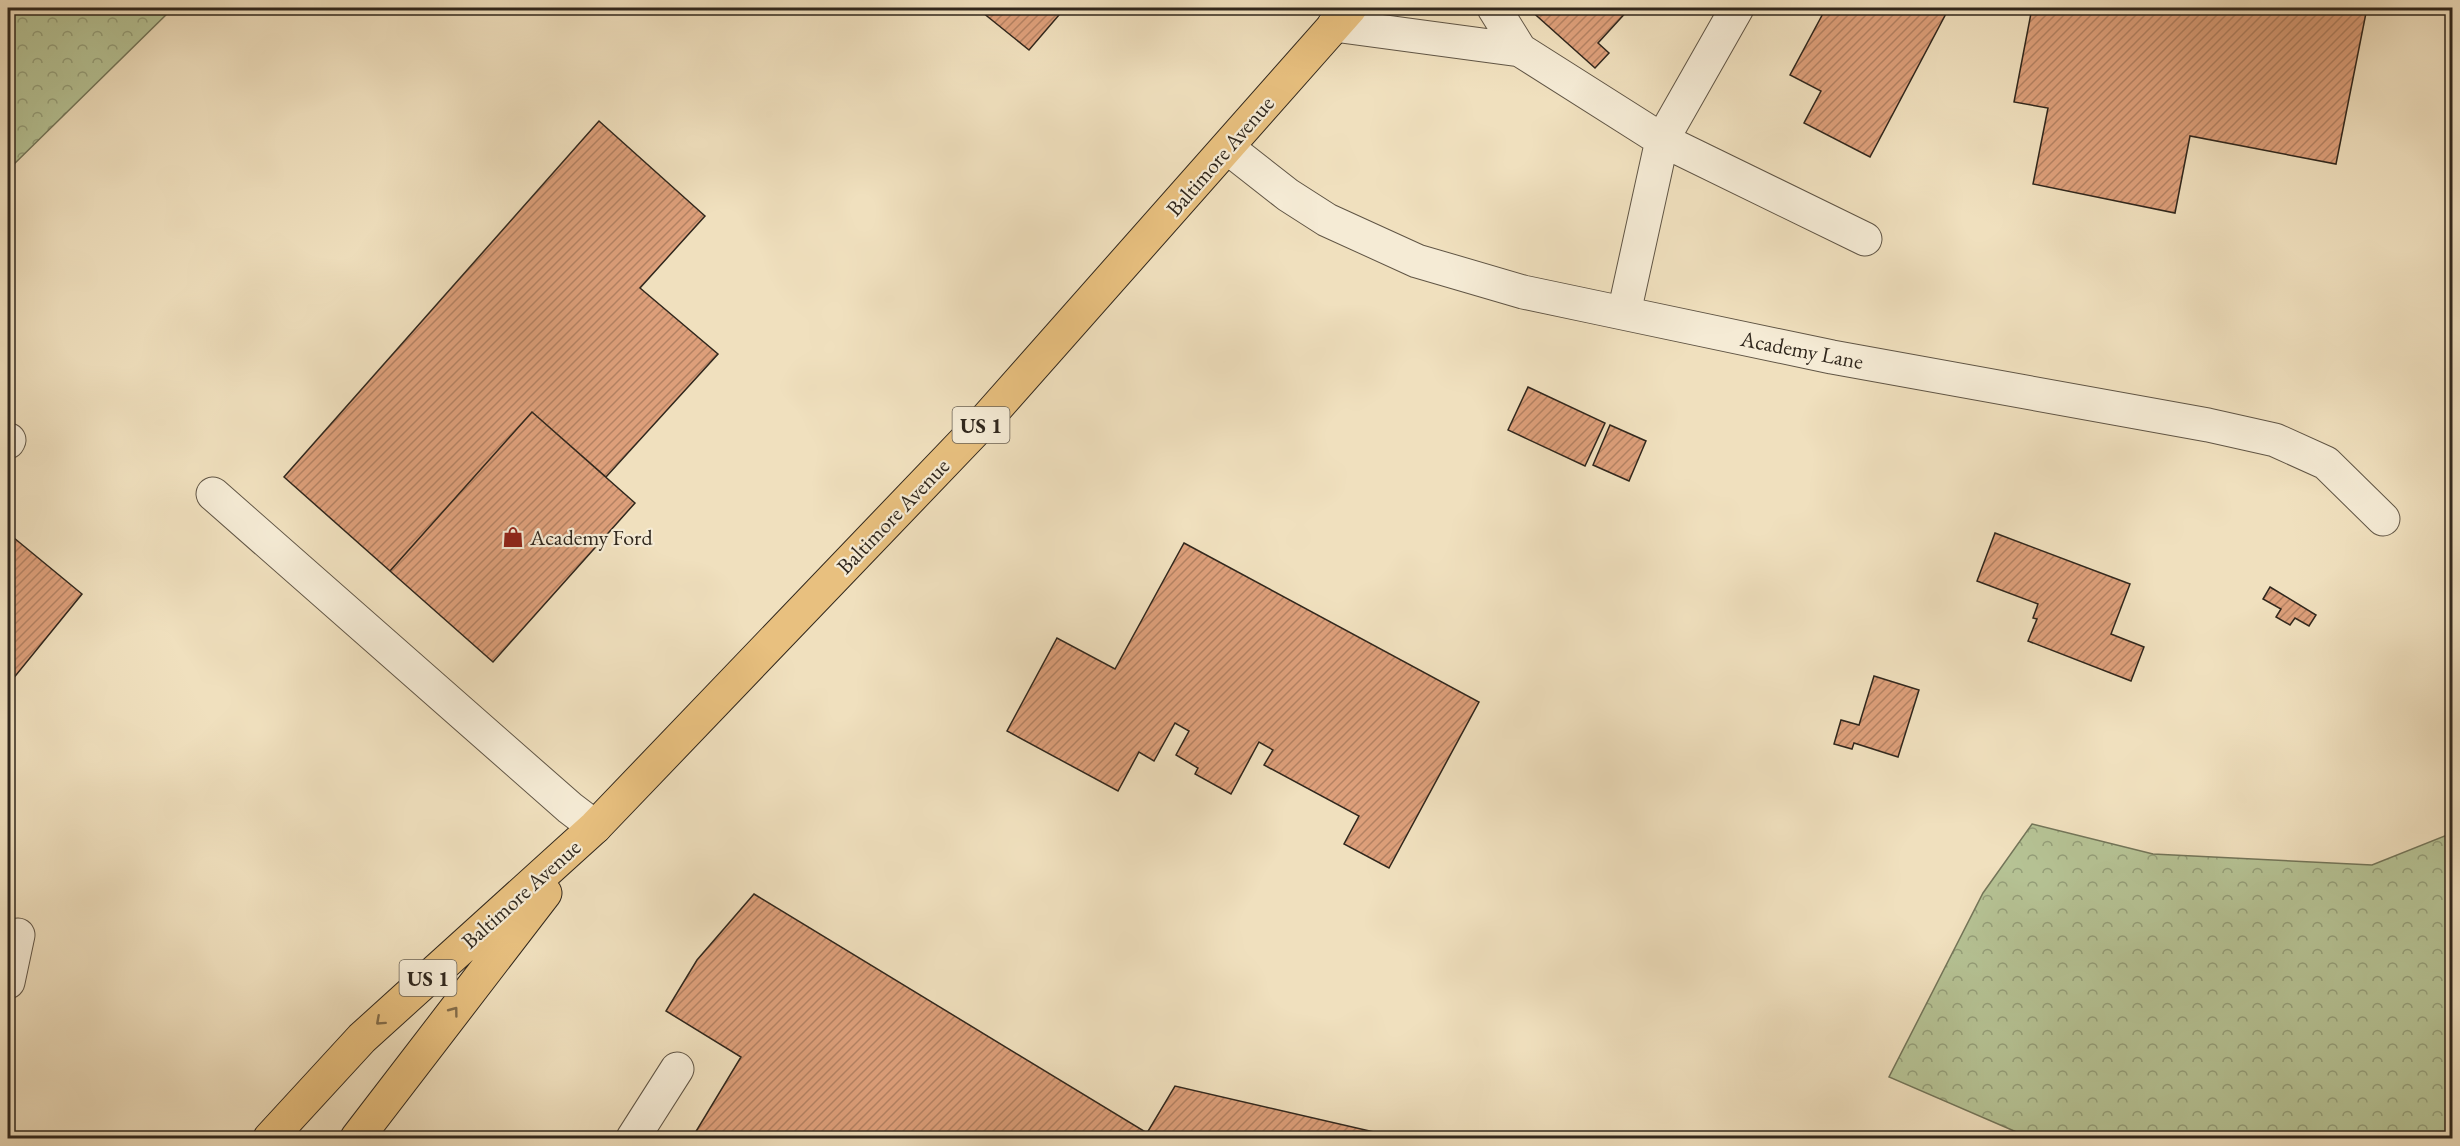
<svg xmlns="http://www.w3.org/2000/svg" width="2460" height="1146" font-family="'EB Garamond',serif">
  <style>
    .forest { fill: url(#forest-crowns); stroke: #737559; stroke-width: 1.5 }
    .building { fill: url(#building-hatch); stroke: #30271d; stroke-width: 1.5 }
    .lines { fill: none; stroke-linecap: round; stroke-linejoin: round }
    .minor-casing { stroke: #605545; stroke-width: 35 }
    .major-casing { stroke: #30271d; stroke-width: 35 }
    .minor { stroke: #f5ebd5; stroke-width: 33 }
    .major { stroke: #e8c07f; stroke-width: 33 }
    .oneway { stroke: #836c49 }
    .labels { text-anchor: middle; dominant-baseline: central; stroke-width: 4.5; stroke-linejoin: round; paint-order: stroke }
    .shield { fill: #f5ebd5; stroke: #6b6254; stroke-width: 1.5 }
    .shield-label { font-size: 21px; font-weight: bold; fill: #30271d }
    .street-label { font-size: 22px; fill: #30271d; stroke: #f5ebd5 }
    .poi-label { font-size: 22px; fill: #30271d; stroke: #f5ebd5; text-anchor: start }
  </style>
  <defs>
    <pattern id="forest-crowns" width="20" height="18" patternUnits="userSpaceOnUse" patternTransform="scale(1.5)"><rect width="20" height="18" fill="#b6c395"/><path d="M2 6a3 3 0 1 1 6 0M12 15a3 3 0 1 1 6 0" fill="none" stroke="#949e79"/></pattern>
    <pattern id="building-hatch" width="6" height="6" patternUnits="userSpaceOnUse" patternTransform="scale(1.5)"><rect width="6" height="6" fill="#dd9f7a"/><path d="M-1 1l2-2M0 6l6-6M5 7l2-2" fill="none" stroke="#b48263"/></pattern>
  </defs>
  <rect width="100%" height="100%" fill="#f0e0be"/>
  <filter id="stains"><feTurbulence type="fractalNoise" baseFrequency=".00333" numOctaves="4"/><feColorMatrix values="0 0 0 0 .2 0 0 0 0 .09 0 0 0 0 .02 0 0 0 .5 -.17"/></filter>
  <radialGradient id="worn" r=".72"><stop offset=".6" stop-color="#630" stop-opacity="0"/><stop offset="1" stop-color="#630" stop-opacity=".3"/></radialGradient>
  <path class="forest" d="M8,8H173L8,170Z
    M2032,824L2153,854L2372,865L2452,833V1138H2035L2028,1137L1889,1077L1983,893Z"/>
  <path class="building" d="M977,8H1065L1029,50Z
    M1528,8H1630L1598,43L1609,53L1595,68Z
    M1826,8H1949L1870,157L1804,123L1821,91L1790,75Z
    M2032,8H2367L2336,164L2190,136L2175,213L2033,184L2048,108L2014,102Z
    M599,121L705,216L640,288L718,354L606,477L532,412L390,571L284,477Z
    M1528,387L1605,423L1585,466L1508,430Z
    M532,412L635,503L493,662L390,571Z
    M1610,425L1646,441L1629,481L1593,465Z
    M8,533L82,594L8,685Z
    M1995,533L2130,584L2111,634L2144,647L2131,681L2028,641L2037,619L2033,618L2038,604L1977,581Z
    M1184,543L1479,702L1389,868L1344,844L1359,816L1264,765L1273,750L1259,742L1231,794L1195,774L1198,768L1176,755L1189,731L1175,723L1154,761L1139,752L1118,791L1007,731L1057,638L1115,669Z
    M2270,587L2316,615L2309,626L2295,618L2290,625L2276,617L2281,609L2263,599Z
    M1874,676L1919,690L1898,757L1854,743L1852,749L1834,744L1841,720L1859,725Z
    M754,894L1147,1133L1175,1086L1400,1138H692L741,1057L666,1011L697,960Z"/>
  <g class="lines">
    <defs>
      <path id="minor" d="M1494,8L1520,50
        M1737,8L1662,140L1865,239
        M1334,25L1520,50L1662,140L1624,313
        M1228,148L1288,195L1327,220L1417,261L1523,292L1599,308L1832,357L2208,425L2275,440L2326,463L2383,519
        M8,442L9,440
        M213,494L570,808L595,827
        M8,982L18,935
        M633,1138L677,1069"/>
      <path id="major" d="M270,1138L362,1038L595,827L988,417L1350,8
        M357,1138L545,893"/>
    </defs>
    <use href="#minor" class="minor-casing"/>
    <use href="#major" class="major-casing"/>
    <use href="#minor" class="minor"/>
    <use href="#major" class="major"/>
  </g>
  <defs><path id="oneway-chevron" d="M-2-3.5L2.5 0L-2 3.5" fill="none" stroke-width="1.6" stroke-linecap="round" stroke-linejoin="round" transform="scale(1.5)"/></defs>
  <g class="oneway">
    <use href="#oneway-chevron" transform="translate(454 1011) rotate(-53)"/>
    <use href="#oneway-chevron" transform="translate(380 1021) rotate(138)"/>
  </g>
  <defs>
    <symbol id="shop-bare" viewBox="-9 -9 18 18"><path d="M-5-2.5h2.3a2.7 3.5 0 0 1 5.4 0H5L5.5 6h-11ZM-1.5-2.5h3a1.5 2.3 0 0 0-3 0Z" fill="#8f2418" stroke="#f5ebd5" stroke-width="2.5" paint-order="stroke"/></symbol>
  </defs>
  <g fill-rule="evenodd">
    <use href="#shop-bare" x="498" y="522" width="30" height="30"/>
  </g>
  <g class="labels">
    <g class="shield">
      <rect x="952.5" y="407" width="57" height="36" rx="4.5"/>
      <rect x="399.5" y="960" width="57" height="36" rx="4.5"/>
    </g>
    <g class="shield-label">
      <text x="981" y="425">US 1</text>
      <text x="428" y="978">US 1</text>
    </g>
    <g class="street-label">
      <text transform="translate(1220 156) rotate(-49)">Baltimore Avenue</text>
      <text transform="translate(1802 350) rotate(11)">Academy Lane</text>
      <text transform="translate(893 516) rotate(-46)">Baltimore Avenue</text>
      <text transform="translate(521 894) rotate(-42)">Baltimore Avenue</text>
    </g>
    <g class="poi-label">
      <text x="530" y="537">Academy Ford</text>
    </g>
  </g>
  <rect width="2460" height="1146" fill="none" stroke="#f0e0be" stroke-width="30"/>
  <rect x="9" y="9" width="2442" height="1128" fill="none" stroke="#30271d" stroke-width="3"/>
  <rect x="15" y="15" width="2430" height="1116" fill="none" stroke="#30271d" stroke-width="1.5"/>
  <rect width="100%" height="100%" filter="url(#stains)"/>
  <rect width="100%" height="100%" fill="url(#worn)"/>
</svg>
